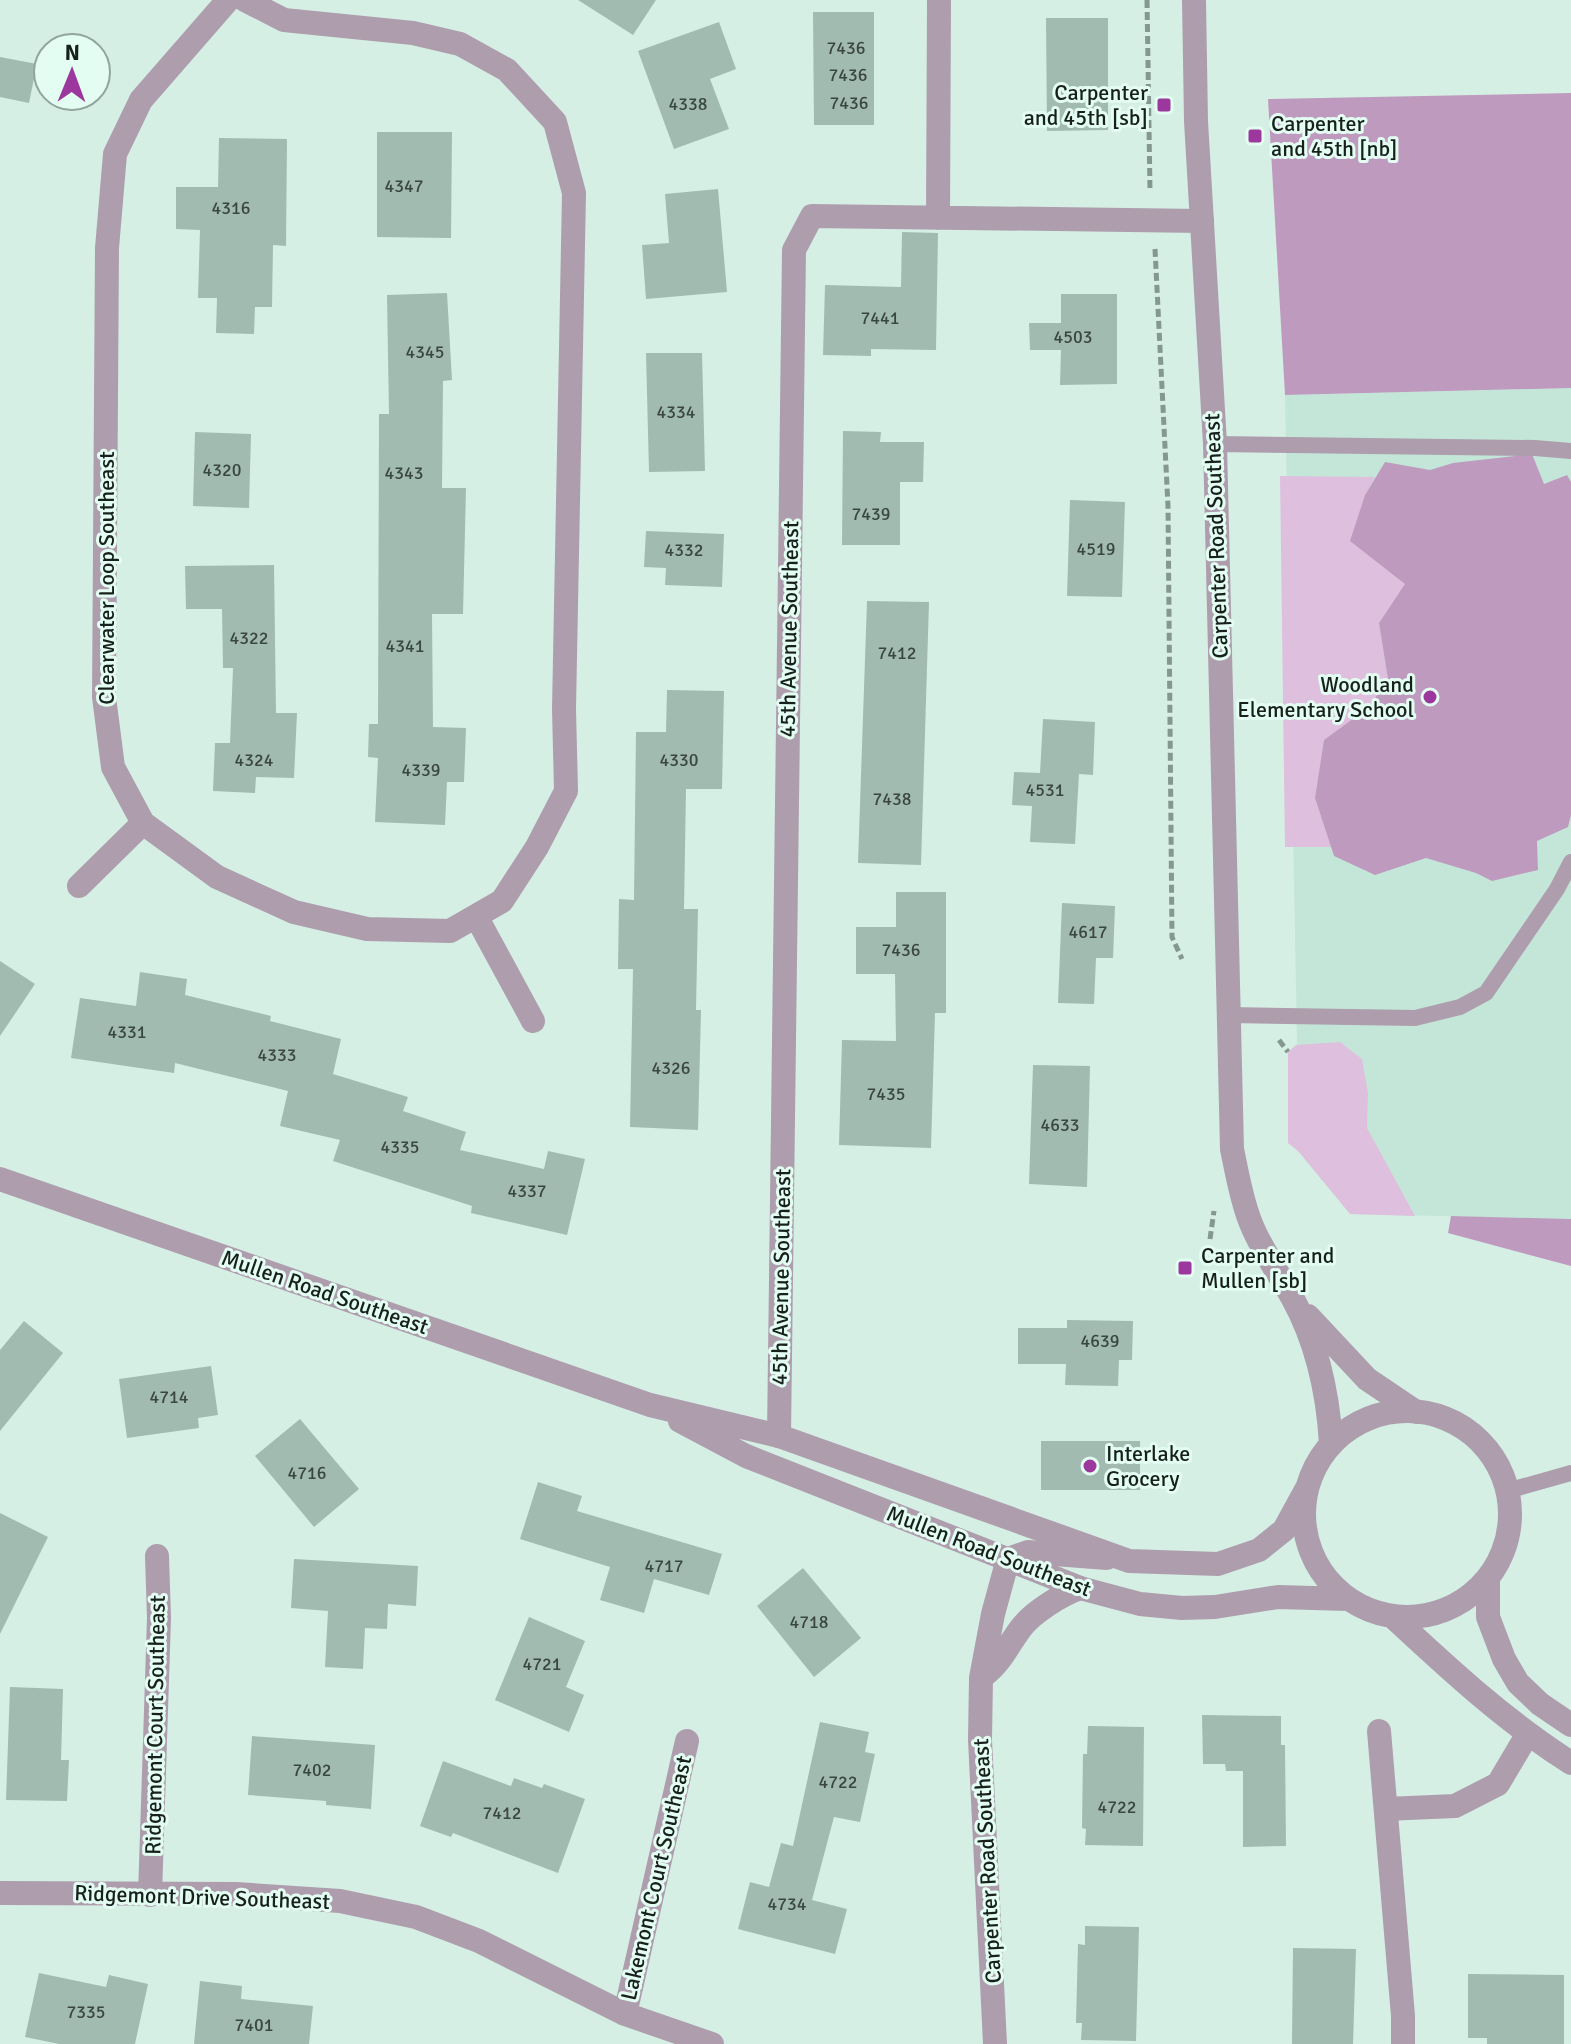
<svg xmlns="http://www.w3.org/2000/svg" width="1571" height="2044" font-family="Signika,sans-serif">
  <style>
    .built { fill: #c4e6d9 }
    .green { fill: #debfdd }
    .forest { fill: #be9abe }
    .building { fill: #a2bbb1 }
    .lines { fill: none; stroke-linecap: round; stroke-linejoin: round }
    .path { stroke: #859890; stroke-width: 5; stroke-dasharray: 8 4; stroke-linecap: butt }
    .service { stroke: #ae9ead; stroke-width: 16 }
    .minor { stroke: #ae9ead; stroke-width: 24 }
    .tertiary { stroke: #ae9ead; stroke-width: 24 }
    .poi-dot { fill: #9b379d; stroke: #e3fdf2; stroke-width: 3 }
    .labels { text-anchor: middle; dominant-baseline: central; stroke-width: 6; stroke-linejoin: round; paint-order: stroke }
    .number-label { font-size: 18px; fill: #3a4741 }
    .poi-label { font-size: 22px; fill: #17201c; stroke: #e3fdf2; text-anchor: start }
    .street-label { font-size: 22px; fill: #17201c; stroke: #e3fdf2 }
  </style>
  <rect width="100%" height="100%" fill="#d6efe5"/>
  <path class="built" d="M1571,388V1219L1350,1214L1299,1152L1285,395Z"/>
  <path class="green" d="M1280,476L1375,477L1365,495L1406,584L1379,623L1388,679L1369,707L1324,741L1315,798L1331,847H1285Z
    M1340,1042L1362,1059L1368,1093L1367,1128L1415,1216L1350,1214L1299,1152L1288,1143V1052L1296,1045Z"/>
  <path class="forest" d="M1571,93V388L1285,395L1268,99Z
    M1532,454L1544,484L1567,475L1571,482V815L1568,827L1537,841L1538,870L1492,881L1476,873L1426,858L1375,875L1334,856L1315,798L1324,740L1369,707L1388,679L1379,623L1405,584L1350,541L1365,495L1385,462L1430,470L1453,463Z
    M1451,1216L1571,1219V1266L1448,1233Z"/>
  <path class="building" d="M578,0H656L633,35Z
    M813,12H874V125H814Z
    M1046,18H1108V130L1047,131Z
    M719,22L736,69L710,79L729,129L674,149L638,51Z
    M0,57L37,64L29,103L0,97Z
    M377,132H452L451,238L377,237Z
    M219,138L287,139L286,246L273,245L272,307H255L254,334L216,333L217,298H198L200,230L176,229V187H218Z
    M718,189L727,292L646,299L642,245L669,243L665,194Z
    M902,232L938,233L936,350L871,349V356L823,355L825,285L901,287Z
    M447,293L452,380L443,381L442,488H466L463,614H432L433,727L466,728L464,782H447L445,825L375,822L378,758L368,757L369,724H378L379,414H389L387,295Z
    M1061,294H1117V384L1060,385L1061,350H1030L1029,323H1061Z
    M646,353H702L705,471L649,472Z
    M843,431L881,432L880,442H924L923,482H900V545H842Z
    M195,432L251,434L249,508L193,506Z
    M1070,500L1125,502L1122,597L1067,596Z
    M646,531L724,534L722,587L665,585L666,568L644,567Z
    M274,565L276,713H297L294,778L256,777L255,793L213,791L215,743H230L233,668H223L222,609H186L185,566Z
    M867,601L929,602L921,865L858,863Z
    M667,690L724,691L722,789H686L684,909H698L696,1010H701L698,1130L630,1127L633,969H618L619,899L634,900L636,732H666Z
    M1043,719L1095,722L1093,775L1079,774L1075,844L1030,842L1032,806L1012,805L1014,772L1040,773Z
    M896,892H946V1013H935L931,1148L839,1145L842,1040L896,1041L895,974H856V927H896Z
    M1062,903L1115,906L1113,958H1096L1094,1004L1058,1003Z
    M0,961L35,984L0,1036Z
    M140,972L187,979L185,995L271,1016L270,1021L341,1039L333,1074L408,1097L403,1111L466,1132L460,1150L544,1169L548,1151L585,1159L567,1235L471,1213L472,1206L333,1161L340,1140L280,1126L288,1091L175,1063L174,1073L71,1058L80,998L136,1006Z
    M1033,1065L1090,1066L1087,1187L1029,1184Z
    M1067,1320L1133,1321L1132,1360H1119L1118,1386L1065,1385L1066,1364H1018V1328H1067Z
    M24,1321L63,1353L0,1431V1350Z
    M211,1366L218,1415L198,1418L199,1428L127,1438L119,1379Z
    M300,1419L359,1489L314,1527L255,1456Z
    M1041,1441H1140V1490H1041Z
    M538,1482L582,1496L577,1511L722,1554L709,1595L654,1579L644,1613L600,1600L610,1567L520,1539Z
    M0,1513L48,1537L0,1634Z
    M294,1559L418,1566L416,1606L388,1604L387,1629L365,1628L363,1669L325,1667L328,1611L291,1608Z
    M803,1568L861,1638L814,1677L757,1606Z
    M529,1617L585,1641L566,1687L584,1695L569,1732L495,1700Z
    M10,1687L63,1689L61,1760H69L67,1801L6,1800Z
    M1202,1715L1281,1716V1745H1285L1286,1846L1243,1847V1771H1226L1225,1764H1203Z
    M820,1722L869,1732L865,1752L875,1754L860,1822L834,1817L812,1900L847,1909L835,1954L738,1929L750,1882L769,1887L781,1843L793,1846Z
    M1088,1726L1144,1727L1143,1846L1085,1845L1086,1829L1082,1828L1083,1754H1087Z
    M252,1736L375,1745L371,1809L326,1805V1801L248,1795Z
    M443,1761L511,1786L514,1778L542,1788L544,1784L585,1799L558,1873L453,1833L451,1837L420,1826Z
    M1085,1926L1139,1927L1136,2041L1081,2040L1082,2023H1076L1078,1944L1085,1945Z
    M1293,1948L1356,1949L1353,2044H1292Z
    M39,1973L106,1987L109,1975L148,1984L135,2044H59L25,2037Z
    M1468,1974L1564,1975V2044H1487V2038H1468Z
    M200,1981L242,1986L241,1999L313,2006L309,2044H194Z"/>
  <g class="lines">
    <path class="path" d="M1147,0L1150,191
      M1155,249L1168,506L1172,937L1182,959
      M1279,1040L1288,1052
      M1210,1239L1214,1211"/>
    <path class="service" d="M1215,444L1535,448L1571,451
      M1229,1015L1415,1018L1460,1007L1486,993L1557,889L1571,862
      M1507,1491L1571,1473"/>
    <path class="minor" d="M228,0L141,100L115,154L107,248L104,697L113,767L143,823L217,877L294,912L367,929L450,931L502,901L537,847L566,791L564,709L574,193L555,122L507,70L460,44L413,33L284,20L245,0
      M938,218L939,0
      M79,886L143,823
      M476,916L533,1021
      M779,1436L794,250L812,216L1202,221
      M981,1678C1003,1661 1006,1648 1021,1628C1032,1613 1062,1594 1080,1588
      M1379,1731L1403,2016V2044
      M1386,1809L1455,1806L1498,1784L1527,1735
      M0,1893L236,1894L340,1901L416,1917L479,1941L625,2014L712,2044
      M150,1895L159,1618L157,1556
      M625,2014L687,1741
      M995,2044L980,1740L981,1678L993,1614L1008,1559L1028,1552L1107,1558"/>
    <path class="tertiary" d="M1194,0L1196,121L1215,444L1232,1149C1237,1173 1241,1198 1250,1221C1260,1248 1278,1272 1292,1297C1317,1342 1328,1393 1331,1444
      M0,1179L650,1405L779,1436L1129,1561L1218,1564L1259,1550L1284,1530L1307,1488
      M1308,1316L1367,1379L1416,1412
      M1304 1514a103 103 0 1 1 206 0a103 103 0 1 1-206 0Z
      M680,1421L746,1456L1080,1588L1140,1604L1182,1608L1215,1607L1278,1597L1348,1599
      M1488,1578V1617L1504,1659L1518,1683L1540,1704L1571,1725
      M1392,1616C1449,1669 1505,1721 1571,1763"/>
  </g>
  <g class="poi-dot">
    <rect x="1156" y="97" width="16" height="16" rx="4"/>
    <rect x="1247" y="128" width="16" height="16" rx="4"/>
    <circle cx="1430" cy="697" r="8"/>
    <rect x="1177" y="1260" width="16" height="16" rx="4"/>
    <circle cx="1090" cy="1466" r="8"/>
  </g>
  <g class="labels">
    <g class="number-label">
      <text x="846" y="48">7436</text>
      <text x="848" y="75">7436</text>
      <text x="849" y="103">7436</text>
      <text x="688" y="104">4338</text>
      <text x="404" y="186">4347</text>
      <text x="231" y="208">4316</text>
      <text x="880" y="318">7441</text>
      <text x="1073" y="337">4503</text>
      <text x="425" y="352">4345</text>
      <text x="676" y="412">4334</text>
      <text x="222" y="470">4320</text>
      <text x="404" y="473">4343</text>
      <text x="871" y="514">7439</text>
      <text x="1096" y="549">4519</text>
      <text x="684" y="550">4332</text>
      <text x="249" y="638">4322</text>
      <text x="405" y="646">4341</text>
      <text x="897" y="653">7412</text>
      <text x="254" y="760">4324</text>
      <text x="679" y="760">4330</text>
      <text x="421" y="770">4339</text>
      <text x="1045" y="790">4531</text>
      <text x="892" y="799">7438</text>
      <text x="1088" y="932">4617</text>
      <text x="901" y="950">7436</text>
      <text x="127" y="1032">4331</text>
      <text x="277" y="1055">4333</text>
      <text x="671" y="1068">4326</text>
      <text x="886" y="1094">7435</text>
      <text x="1060" y="1125">4633</text>
      <text x="400" y="1147">4335</text>
      <text x="527" y="1191">4337</text>
      <text x="1100" y="1341">4639</text>
      <text x="169" y="1397">4714</text>
      <text x="307" y="1473">4716</text>
      <text x="664" y="1566">4717</text>
      <text x="809" y="1622">4718</text>
      <text x="542" y="1664">4721</text>
      <text x="312" y="1770">7402</text>
      <text x="838" y="1782">4722</text>
      <text x="1117" y="1807">4722</text>
      <text x="502" y="1813">7412</text>
      <text x="787" y="1904">4734</text>
      <text x="86" y="2012">7335</text>
      <text x="254" y="2025">7401</text>
    </g>
    <g class="poi-label">
      <text x="1148" y="92" text-anchor="end">Carpenter<tspan x="1148" dy="25">and 45th [sb]</tspan></text>
      <text x="1271" y="123">Carpenter<tspan x="1271" dy="25">and 45th [nb]</tspan></text>
      <text x="1414" y="684" text-anchor="end">Woodland<tspan x="1414" dy="25">Elementary School</tspan></text>
      <text x="1201" y="1255">Carpenter and<tspan x="1201" dy="25">Mullen [sb]</tspan></text>
      <text x="1106" y="1453">Interlake<tspan x="1106" dy="25">Grocery</tspan></text>
    </g>
    <g class="street-label">
      <text transform="translate(1216 536) rotate(-92)">Carpenter Road Southeast</text>
      <text transform="translate(106 578) rotate(-90)">Clearwater Loop Southeast</text>
      <text transform="translate(789 629) rotate(-89)">45th Avenue Southeast</text>
      <text transform="translate(781 1277) rotate(-89)">45th Avenue Southeast</text>
      <text transform="translate(325 1292) rotate(19)">Mullen Road Southeast</text>
      <text transform="translate(989 1551) rotate(21)">Mullen Road Southeast</text>
      <text transform="translate(155 1725) rotate(-89)">Ridgemont Court Southeast</text>
      <text transform="translate(987 1861) rotate(-93)">Carpenter Road Southeast</text>
      <text transform="translate(656 1878) rotate(-77)">Lakemont Court Southeast</text>
      <text transform="translate(202 1897) rotate(2)">Ridgemont Drive Southeast</text>
    </g>
  </g>
  <g transform="translate(72 72) rotate(1)"><circle r="38" fill="#e3fdf2" stroke="#91a59c" stroke-width="2"/>
  <path d="M0-6L14 30L0 20L-14 30Z" fill="#9b379d"/>
  <text y="-12" font-size="22" font-weight="bold" text-anchor="middle" fill="#17201c">N</text>
  </g>
</svg>
